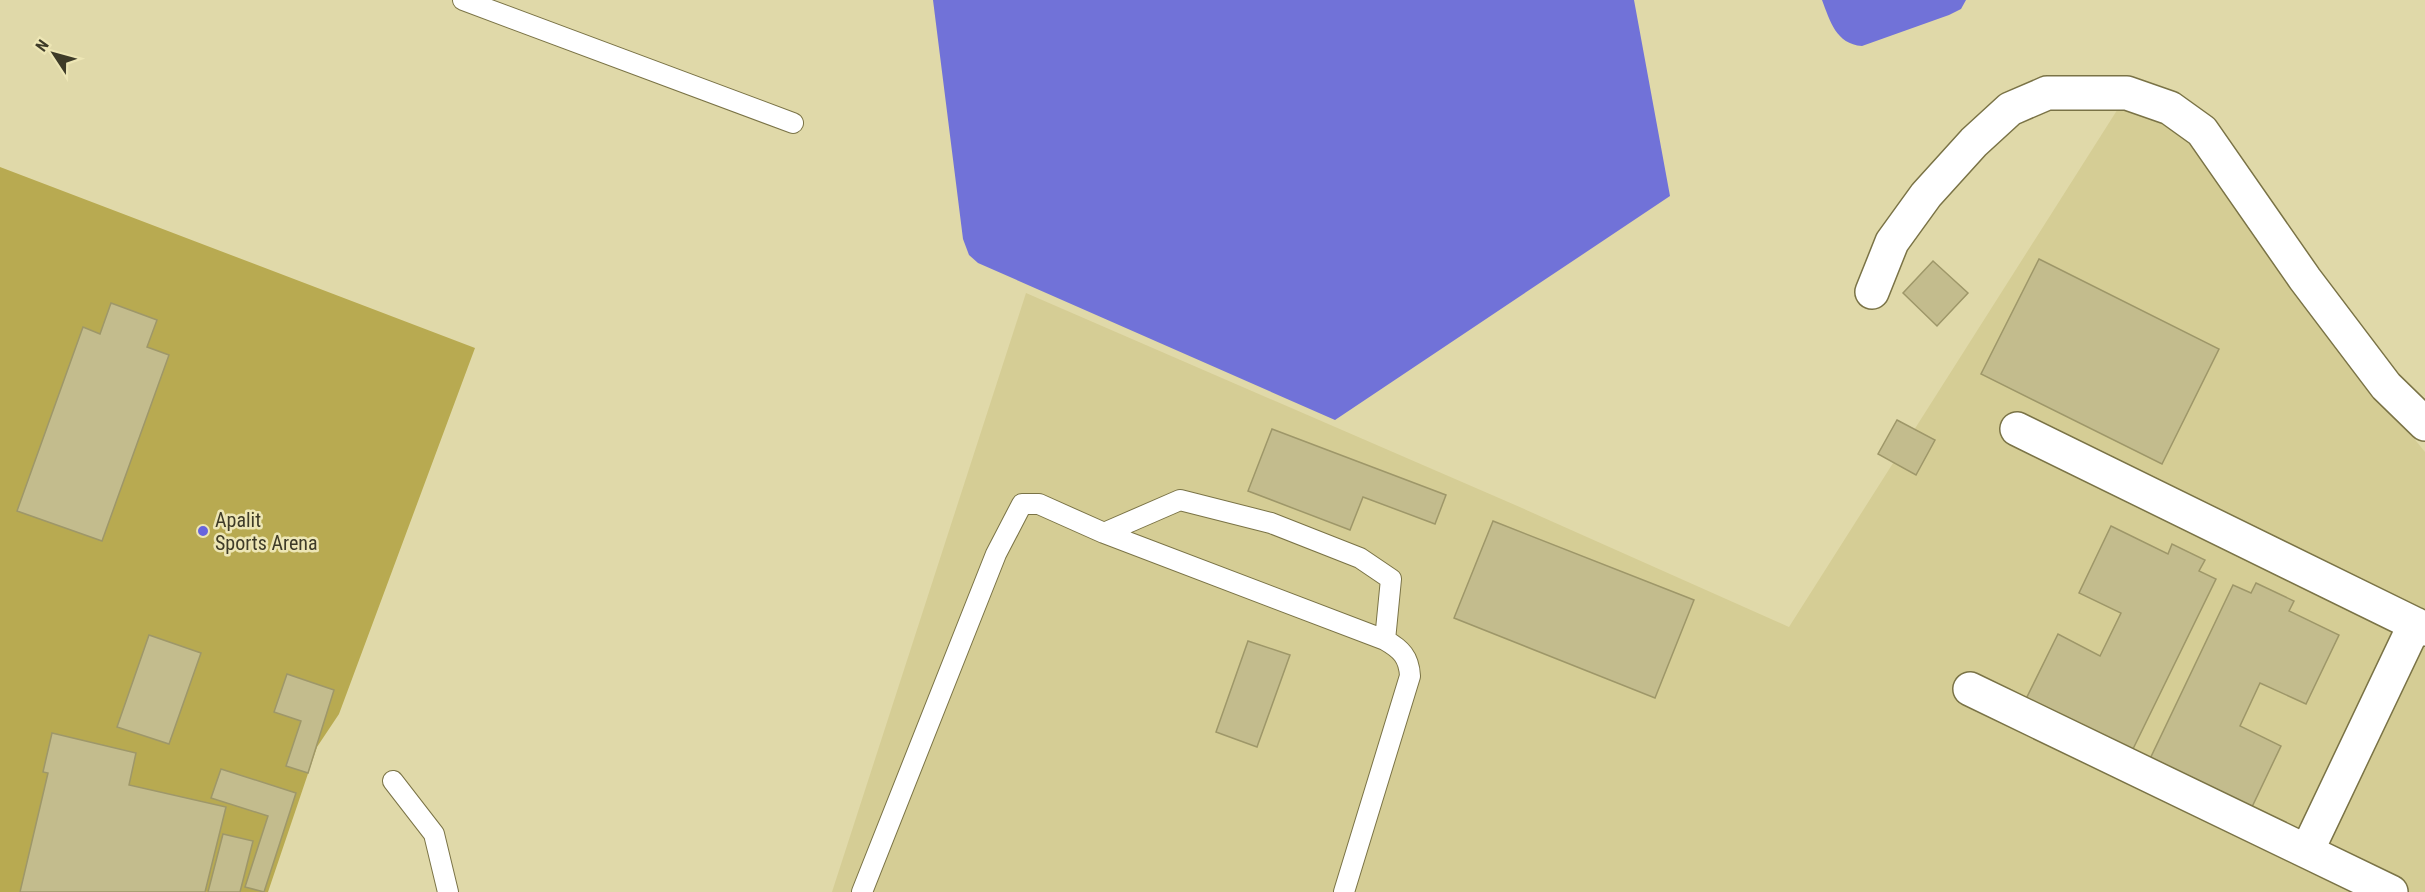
<svg xmlns="http://www.w3.org/2000/svg" width="2425" height="892" font-family="'Roboto Condensed',sans-serif">
  <style>
    .built { fill: #d5cd95 }
    .green { fill: #b8aa51 }
    .water { fill: #7172d8 }
    .building { fill: #c3bc8d; stroke: #9e9769; stroke-width: 1.5 }
    .lines { fill: none; stroke-linecap: round; stroke-linejoin: round }
    .service-casing { stroke: #7a7346; stroke-width: 22 }
    .minor-casing { stroke: #7a7346; stroke-width: 36 }
    .service { stroke: #fff; stroke-width: 20 }
    .minor { stroke: #fff; stroke-width: 33 }
    .poi-dot { fill: #6764dd; stroke: #ede6b5; stroke-width: 2 }
    .labels { text-anchor: middle; dominant-baseline: central; stroke-width: 5; stroke-linejoin: round; paint-order: stroke }
    .poi-label { font-size: 20px; fill: #3e3b28; stroke: #ede6b5; text-anchor: start }
  </style>
  <rect width="100%" height="100%" fill="#e0d9a9"/>
  <path class="built" d="M2121,104L2175,122L2308,308L2425,452V892H832L1026,293L1522,508L1789,627Z"/>
  <path class="green" d="M0,167L475,348L339,714L317,747L268,892H0Z"/>
  <path class="water" d="M933,0H1634L1670,196L1335,420L978,263L969,255L963,239Z
    M1822,0H1966L1961,9L1949,15L1862,46C1836,44 1830,21 1822,0Z"/>
  <path class="building" d="M2039,259L2219,349L2162,464L1981,374Z
    M1933,261L1968,293L1937,326L1903,293Z
    M111,303L157,320L147,347L169,355L102,541L17,511L83,327L100,334Z
    M1897,420L1935,440L1916,475L1878,454Z
    M1272,429L1446,495L1435,524L1363,497L1350,530L1248,491Z
    M1493,521L1694,600L1655,698L1454,618Z
    M2111,526L2168,554L2172,544L2205,560L2199,571L2216,579L2131,753L2025,701L2058,634L2100,656L2121,613L2079,593Z
    M2256,583L2294,601L2289,611L2339,635L2306,704L2260,683L2240,726L2281,746L2251,809L2149,761L2233,585L2251,593Z
    M149,635L201,653L169,744L117,727Z
    M1248,641L1290,655L1257,747L1216,732Z
    M287,674L334,690L308,773L286,766L301,721L274,712Z
    M52,733L136,753L129,785L226,807L205,892H20L48,773L43,772Z
    M221,769L296,793L264,892L245,887L268,816L211,798Z
    M223,834L253,841L240,892H208Z"/>
  <g class="lines">
    <defs>
      <path id="service" d="M463,0L793,123
        M1104,533L1180,500L1271,523L1360,558L1391,579L1385,640
        M393,781L434,834L448,892
        M862,892L996,554L1022,504H1039L1104,533L1385,640C1401,649 1409,657 1410,676L1344,892"/>
      <path id="minor" d="M1872,292L1892,242L1926,195L1974,142L2010,109L2047,93H2127L2170,108L2202,131L2305,279L2386,386L2425,424
        M2017,429L2425,629
        M1970,689L2391,892
        M2307,851L2415,624"/>
    </defs>
    <use href="#service" class="service-casing"/>
    <use href="#minor" class="minor-casing"/>
    <use href="#service" class="service"/>
    <use href="#minor" class="minor"/>
  </g>
  <circle class="poi-dot" cx="203" cy="531" r="6"/>
  <g class="labels">
    <g class="poi-label">
      <text x="215" y="520">Apalit<tspan x="215" dy="23">Sports Arena</tspan></text>
    </g>
  </g>
  <g transform="translate(54 54) rotate(306)" stroke="#ede6b5" stroke-width="4.5" paint-order="stroke">
  <path d="M0-4.5L10 22L0 15L-10 22Z" fill="#3e3b28"/>
  <text y="-9" font-size="16" font-weight="bold" text-anchor="middle" fill="#3e3b28">N</text>
  </g>
</svg>
